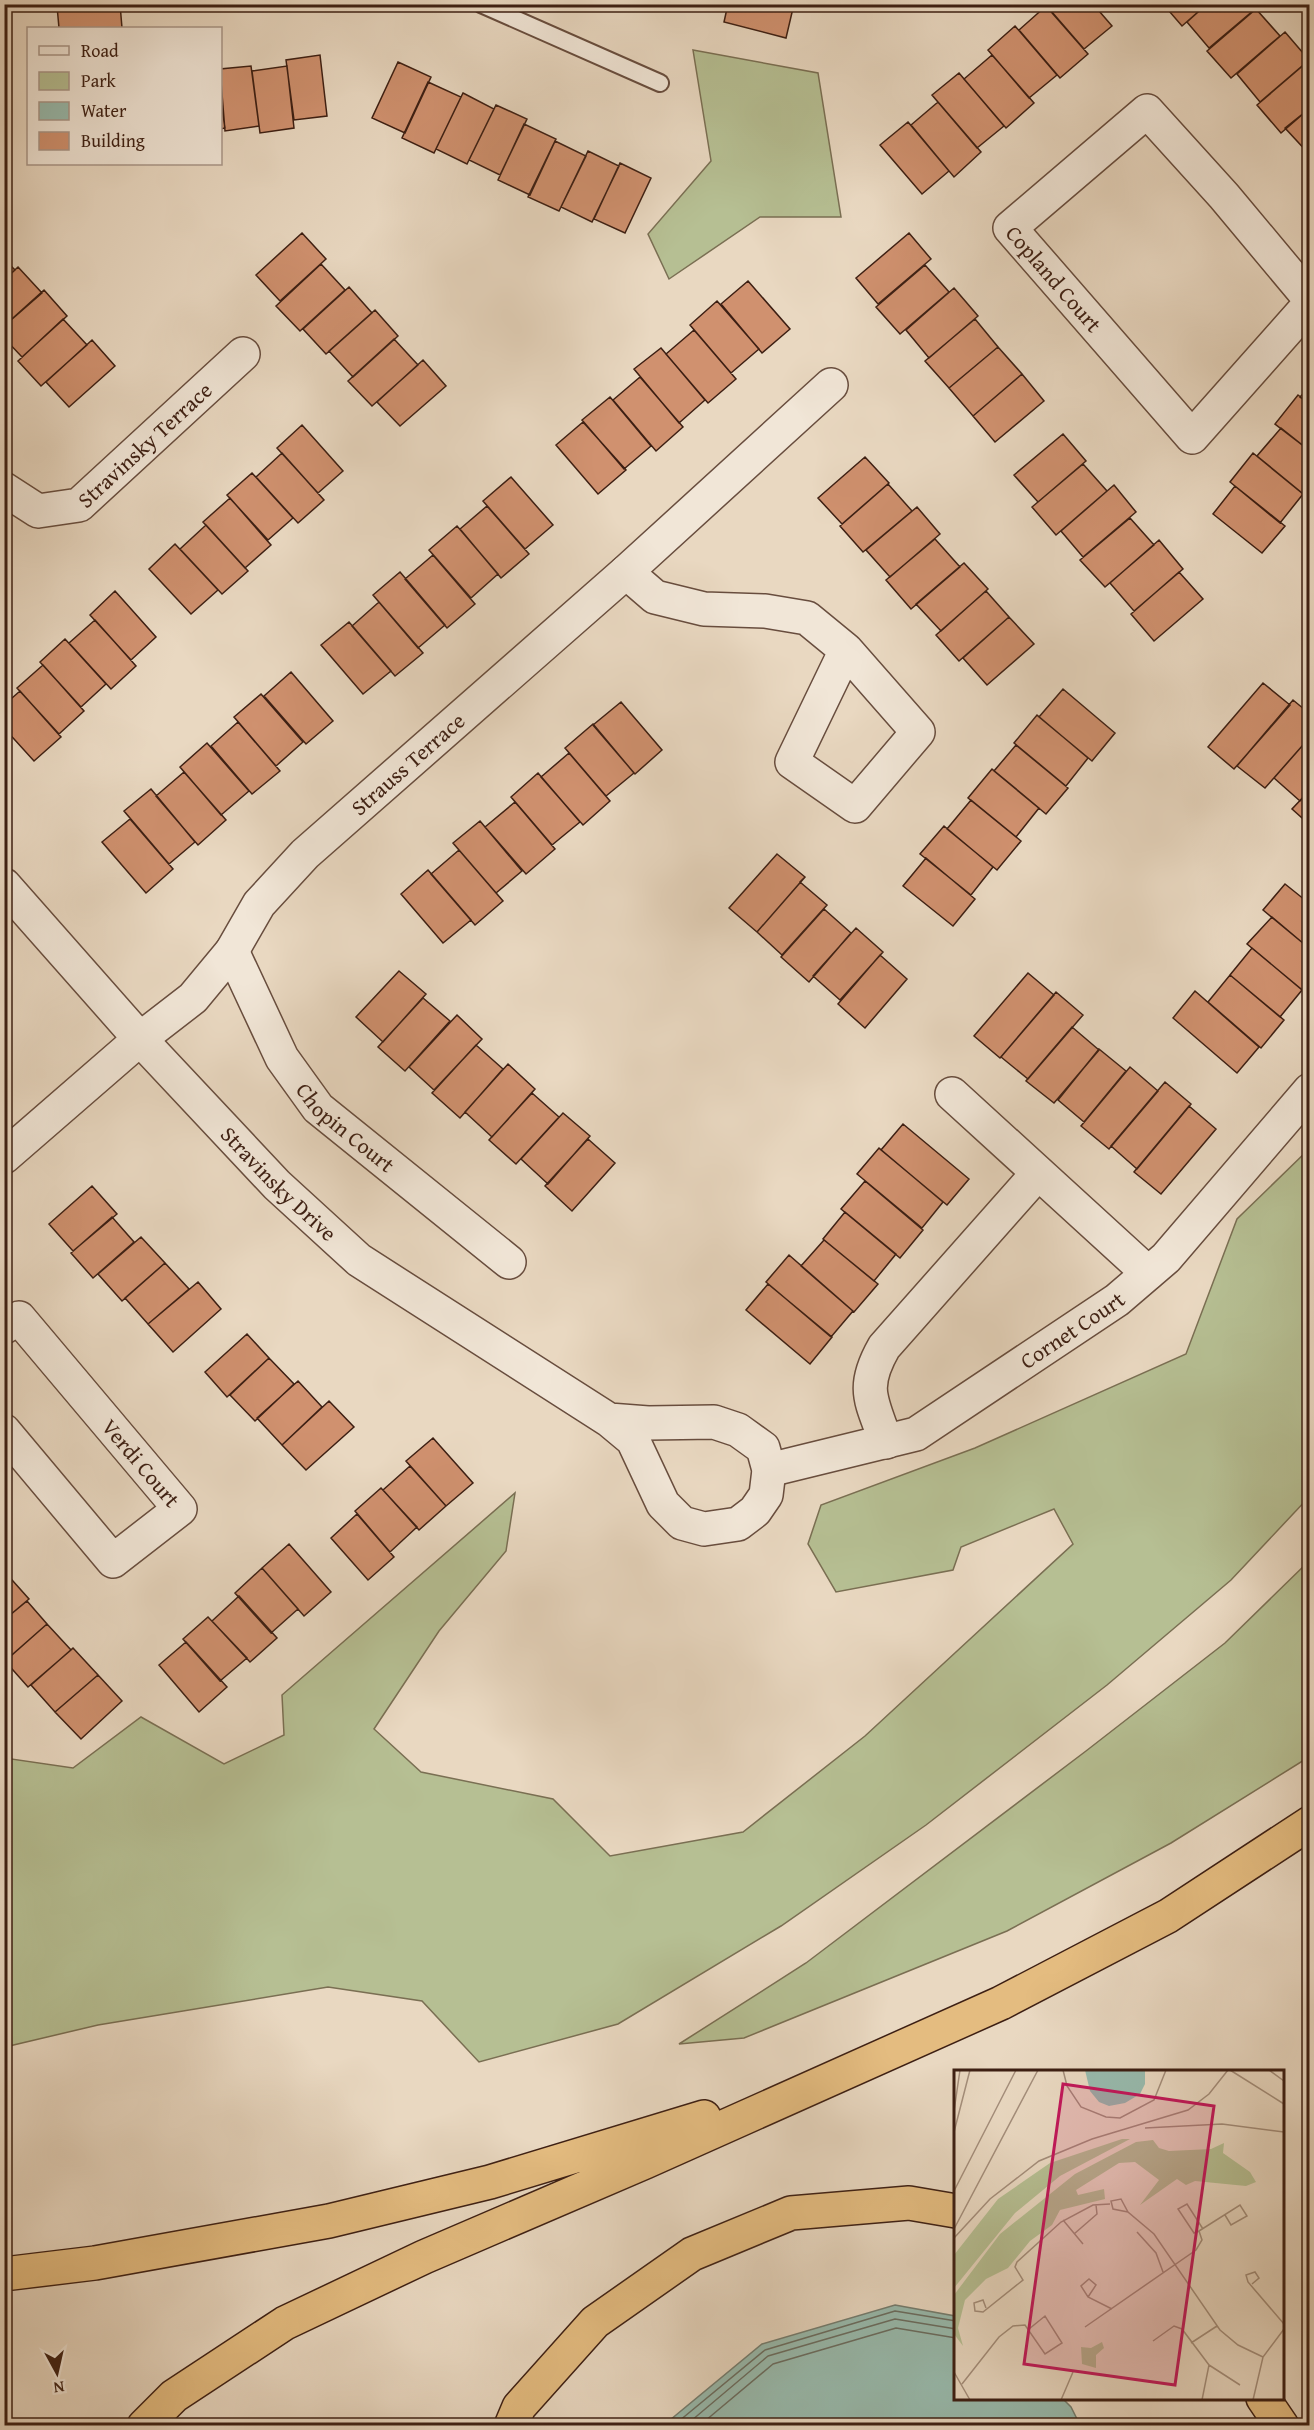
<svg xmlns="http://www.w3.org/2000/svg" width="1314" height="2430" font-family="'Gentium Book Plus',serif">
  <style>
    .green { fill: #b6bf93; stroke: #7a6f53; stroke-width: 1.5 }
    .water { fill: #98bbae; stroke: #747d70; stroke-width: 1.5 }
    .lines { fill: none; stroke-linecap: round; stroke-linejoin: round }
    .shore { stroke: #6a6d60; stroke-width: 1.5 }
    .building { fill: #d0916f; stroke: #3d1f13; stroke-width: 1.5 }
    .service-casing { stroke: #684d3e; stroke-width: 20 }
    .minor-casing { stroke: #684d3e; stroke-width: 36 }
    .motorway-casing { stroke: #3d1f13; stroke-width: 36 }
    .service { stroke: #f1e6d7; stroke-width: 16 }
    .minor { stroke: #f1e6d7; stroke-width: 33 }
    .motorway { stroke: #e4bc80; stroke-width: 33 }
    .labels { text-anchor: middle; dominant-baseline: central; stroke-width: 4.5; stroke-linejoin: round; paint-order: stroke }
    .street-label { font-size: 22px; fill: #3d1f13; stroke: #f1e6d7 }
    .inset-road { fill: none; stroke: #a48e7b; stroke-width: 1.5 }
    .view { fill: #c2185b; fill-opacity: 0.15; stroke: #c2185b; stroke-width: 3 }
    .inset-edge { fill: none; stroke: #3d1f13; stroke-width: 3 }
  </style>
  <rect width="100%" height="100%" fill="#e9d8c1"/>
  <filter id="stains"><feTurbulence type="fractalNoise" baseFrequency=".00333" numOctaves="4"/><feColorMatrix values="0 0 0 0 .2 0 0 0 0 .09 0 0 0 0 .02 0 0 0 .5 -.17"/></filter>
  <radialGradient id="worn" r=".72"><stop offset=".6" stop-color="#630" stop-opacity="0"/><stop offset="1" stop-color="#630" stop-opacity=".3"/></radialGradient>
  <path class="green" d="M693,50L818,73L841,217H760L669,279L648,234L711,161Z
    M1309,1149V1497L1231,1580L1107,1685L926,1825L781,1926L618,2024L479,2062L422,2001L328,1987L98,2025L5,2047V1758L73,1768L141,1717L224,1764L284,1735L282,1695L515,1493L506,1551L439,1631L374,1729L421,1772L553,1799L610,1856L743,1832L865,1736L1073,1544L1054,1509L961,1547L953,1570L836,1592L808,1544L821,1505L975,1448L1186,1354L1237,1219Z
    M1309,1561V1757L1171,1843L1007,1931L744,2038L679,2044L806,1963L1086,1751L1225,1643Z"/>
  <path class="water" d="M895,2305L955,2316L956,2398L1063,2399L1071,2407L1080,2425H664L762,2344Z"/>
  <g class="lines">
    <path class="shore" d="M673,2426L765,2350L895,2311L956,2321
      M685,2426L768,2356L895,2319L956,2329
      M699,2426L773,2364L896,2328L956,2338"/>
  </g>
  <path class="building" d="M120,4L122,28H59L57,6Z
    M728,4H794L786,38L724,22Z
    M1045,4H1093L1112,26L1084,49Z
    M1163,4H1207L1182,26Z
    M1207,4H1261L1209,48L1187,22Z
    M1046,6L1088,54L1060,78L1019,30Z
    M1256,9L1280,36L1231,78L1207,51Z
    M1015,26L1057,75L1029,98L988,50Z
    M1285,32L1309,60L1260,102L1237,74Z
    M320,55L327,116L294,120L286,60Z
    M992,55L1034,103L1006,128L964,79Z
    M398,62L431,77L405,133L372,118Z
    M1306,63L1310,67V108L1281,133L1257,105Z
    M251,66L259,126L225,131L220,69Z
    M287,66L294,128L260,133L252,71Z
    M959,73L1004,126L977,148L932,95Z
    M428,82L461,97L434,153L402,138Z
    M463,93L494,109L467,164L436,149Z
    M220,96L225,128L220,129Z
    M938,102L981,152L954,177L911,125Z
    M496,105L527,119L500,175L469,160Z
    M1310,108V155L1285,128Z
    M908,122L949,171L922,194L880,145Z
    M524,124L556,139L530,195L498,180Z
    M555,141L586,156L559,211L528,197Z
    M588,151L619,166L592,222L561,207Z
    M620,163L651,178L625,233L594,219Z
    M302,233L326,259L280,301L256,275Z
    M909,233L931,259L878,304L856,278Z
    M4,259L15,270L4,280Z
    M321,264L345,290L300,331L276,306Z
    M925,265L949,292L900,334L876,307Z
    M18,267L42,293L4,326V280Z
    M748,281L790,329L762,353L721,304Z
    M349,287L372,313L326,354L303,329Z
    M954,288L978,316L929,358L906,330Z
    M44,290L67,316L22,357L4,338V326Z
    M717,301L759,349L731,373L690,325Z
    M375,310L398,336L353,377L329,351Z
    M63,319L87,345L41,386L18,361Z
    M975,319L998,347L949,388L925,361Z
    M694,330L736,379L708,403L666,354Z
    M394,339L418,365L372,406L348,381Z
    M92,340L115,366L69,407L46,382Z
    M998,347L1022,374L973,416L949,388Z
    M661,348L705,400L679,423L634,369Z
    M423,360L446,386L400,426L377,402Z
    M1022,374L1044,401L995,442L973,416Z
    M640,377L683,427L656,451L613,400Z
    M1310,386V404L1300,397Z
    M1298,395L1310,404V451L1275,424Z
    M610,397L651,446L624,469L582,420Z
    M583,422L626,470L598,494L556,445Z
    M302,425L343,471L318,493L277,448Z
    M1281,428L1310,451V494L1307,497L1257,456Z
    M1063,434L1086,461L1038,502L1014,475Z
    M282,453L324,500L298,523L256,477Z
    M1253,453L1303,494L1280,523L1230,482Z
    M865,457L889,483L842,524L818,498Z
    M1083,464L1107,491L1056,535L1032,507Z
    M252,473L293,518L268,540L227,495Z
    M511,477L553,525L525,549L483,501Z
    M888,484L912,511L863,552L840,526Z
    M1114,485L1136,512L1083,557L1061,531Z
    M1235,486L1285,526L1262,553L1213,514Z
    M230,498L271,545L245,568L203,522Z
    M487,506L529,554L501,578L460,529Z
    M917,507L940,534L890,577L866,550Z
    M1130,518L1154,545L1105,587L1080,560Z
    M206,525L248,571L222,594L180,549Z
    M457,526L498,574L471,598L429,550Z
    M935,539L960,567L911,609L886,580Z
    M1159,540L1183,569L1134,611L1110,583Z
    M175,544L218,590L191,614L149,569Z
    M433,555L475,604L447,628L405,579Z
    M964,563L988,589L941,631L916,604Z
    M400,572L445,625L418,648L373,595Z
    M1179,572L1203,599L1154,641L1131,614Z
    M115,591L156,637L131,660L90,615Z
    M986,591L1009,617L959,661L936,635Z
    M379,602L423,653L395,676L352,626Z
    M1009,617L1034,644L987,685L963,658Z
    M95,620L136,666L111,689L69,643Z
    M349,622L391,671L363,694L321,645Z
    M65,639L106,684L81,707L40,662Z
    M43,665L84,711L59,734L17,688Z
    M291,672L333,721L306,744L264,696Z
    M1263,683L1290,705L1234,769L1208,747Z
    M1063,689L1115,733L1092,761L1039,717Z
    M20,691L61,737L34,761L4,728V705Z
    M261,694L303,742L276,766L234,717Z
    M1293,700L1310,714V737L1265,788L1237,766Z
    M621,702L662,750L635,774L593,725Z
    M1037,715L1088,758L1066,786L1014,743Z
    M238,722L280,771L252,794L211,746Z
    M593,724L634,773L606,796L565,748Z
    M1310,737V790L1300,801L1274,778Z
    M207,743L249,791L221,815L180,767Z
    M1016,745L1068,788L1046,814L994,771Z
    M569,753L610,801L583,825L541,777Z
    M992,769L1039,808L1016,837L968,798Z
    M184,772L226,820L198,845L156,796Z
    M538,773L580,822L552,845L511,797Z
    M151,789L195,842L169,864L124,811Z
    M1310,790V825L1292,809Z
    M971,800L1021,841L997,870L947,829Z
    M515,802L555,849L526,874L485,827Z
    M130,819L173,869L146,893L102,842Z
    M480,821L522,871L496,893L453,843Z
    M944,826L993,867L971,895L920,854Z
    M459,850L503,901L475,925L431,874Z
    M777,854L805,877L757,932L729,908Z
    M926,858L975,899L953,926L903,886Z
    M428,870L471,920L443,943L401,894Z
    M805,877L800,882L827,905L782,955L757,932Z
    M1285,884L1310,904V949L1263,910Z
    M824,909L851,933L809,982L781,957Z
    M1272,917L1310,949V990L1306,993L1247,944Z
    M856,928L883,952L840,1000L813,976Z
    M1252,948L1302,990L1280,1017L1230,975Z
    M880,955L907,979L865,1028L838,1004Z
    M399,971L426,994L383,1042L356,1017Z
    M1028,973L1054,995L1000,1058L974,1036Z
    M1230,975L1284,1020L1261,1048L1208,1002Z
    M1195,991L1259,1047L1237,1073L1173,1018Z
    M1056,992L1083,1015L1028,1079L1001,1057Z
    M423,998L450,1021L405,1071L378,1047Z
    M457,1015L482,1039L434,1090L409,1067Z
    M1072,1027L1099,1050L1054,1103L1026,1081Z
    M476,1045L503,1069L460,1118L432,1093Z
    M1099,1049L1126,1071L1084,1122L1058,1100Z
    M508,1064L535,1089L492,1137L465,1112Z
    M1130,1067L1158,1091L1109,1149L1081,1126Z
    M1165,1082L1191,1104L1137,1169L1111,1146Z
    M532,1093L559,1117L516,1164L489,1140Z
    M1189,1106L1216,1129L1161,1194L1134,1172Z
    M563,1113L590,1136L548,1184L521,1159Z
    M903,1124L969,1179L947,1205L881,1150Z
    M588,1139L615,1163L572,1211L545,1186Z
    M879,1148L943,1202L922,1228L857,1174Z
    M865,1181L923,1230L900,1258L841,1209Z
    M92,1186L117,1214L73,1251L49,1224Z
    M845,1212L896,1254L874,1281L823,1239Z
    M112,1217L134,1242L93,1278L71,1253Z
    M141,1237L165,1263L122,1301L98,1274Z
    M824,1240L878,1284L854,1312L801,1266Z
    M789,1255L853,1311L831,1337L766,1282Z
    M165,1263L189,1289L148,1324L125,1298Z
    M198,1282L221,1309L173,1352L148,1324Z
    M768,1284L832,1337L810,1364L746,1310Z
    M247,1334L269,1358L227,1397L205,1372Z
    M269,1358L294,1384L255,1421L230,1395Z
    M298,1381L322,1407L282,1445L257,1418Z
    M329,1401L354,1427L306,1470L282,1445Z
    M433,1438L473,1483L446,1506L406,1461Z
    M410,1466L446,1506L419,1530L383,1490Z
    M381,1488L417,1527L390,1552L355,1511Z
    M357,1514L394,1557L368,1580L331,1538Z
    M289,1544L331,1592L304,1616L262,1568Z
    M262,1568L298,1609L271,1633L235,1593Z
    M4,1571L29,1599L4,1620Z
    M239,1596L277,1638L250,1662L212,1621Z
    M27,1601L47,1624L5,1661L4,1620Z
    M208,1617L247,1658L220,1681L183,1639Z
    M47,1624L71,1650L28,1687L5,1661Z
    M186,1642L227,1687L199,1712L159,1665Z
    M73,1648L98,1675L55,1712L31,1685Z
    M98,1675L122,1701L81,1739L55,1712Z"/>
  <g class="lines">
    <defs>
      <path id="service" d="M481,4L660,83"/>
      <g id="minor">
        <path id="s1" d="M1310,299L1224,196L1147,111L1010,228L1192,437L1310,304"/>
        <path id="s2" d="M4,489L38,511L79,505L243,354"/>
        <path d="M626,572L655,597L704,609L765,611L807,618L846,650L918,732L855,806L792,762L846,650"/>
        <path id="s3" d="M4,885L140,1039L277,1185L359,1260L609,1420L633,1440L663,1504L682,1523L704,1529L738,1524L755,1511L766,1495L769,1470L763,1448L738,1430L714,1422L648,1423L609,1420"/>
        <path id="s4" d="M232,951L282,1058L318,1108L509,1262"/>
        <path d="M952,1094L1148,1273"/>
        <path id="s5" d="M4,1157L140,1039L193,998L232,951L259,904L305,854L626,572L831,385"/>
        <path id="s6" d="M4,1327L19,1318L180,1509L113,1561L4,1431"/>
        <path d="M886,1442C872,1401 860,1389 884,1347L1038,1173"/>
        <path id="s7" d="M769,1470L916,1434L1117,1300L1166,1258L1310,1090"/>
      </g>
      <path id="motorway" d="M4,2274L95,2263L329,2221L490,2182L704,2117
        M1263,2398L1282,2426
        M144,2426L174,2396L285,2323L424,2257L645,2162L1001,2003L1168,1916L1310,1823
        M511,2426L519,2407L595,2322L692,2254L791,2213L909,2203L956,2211"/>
    </defs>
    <use href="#service" class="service-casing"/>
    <use href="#minor" class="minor-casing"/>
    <use href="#motorway" class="motorway-casing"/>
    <use href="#service" class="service"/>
    <use href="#minor" class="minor"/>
    <use href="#motorway" class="motorway"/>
  </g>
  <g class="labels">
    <g class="street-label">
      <text stroke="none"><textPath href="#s1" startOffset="496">Copland Court</textPath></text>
      <text stroke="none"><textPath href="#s2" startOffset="171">Stravinsky Terrace</textPath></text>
      <text stroke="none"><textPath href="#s5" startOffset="567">Strauss Terrace</textPath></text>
      <text stroke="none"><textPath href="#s4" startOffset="213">Chopin Court</textPath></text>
      <text stroke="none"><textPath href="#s3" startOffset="406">Stravinsky Drive</textPath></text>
      <text stroke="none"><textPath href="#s7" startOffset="339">Cornet Court</textPath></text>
      <text stroke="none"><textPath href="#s6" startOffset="207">Verdi Court</textPath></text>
    </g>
  </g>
  <g transform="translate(954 2070)">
    <rect width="330" height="330" fill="#e9d8c1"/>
    <path d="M168,69H176L106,106L61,143L0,218V185L44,129L96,93ZM199,70L205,78L215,81L257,79L270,73L269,83L296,102L302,112L292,116L241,111L232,115L223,109L186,135L205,110L181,92L165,93L122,120L124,125L150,119L151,129L106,140L98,155L76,171L54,198L32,209L11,230L4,258L9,276L0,264V225L46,164L121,104L182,72ZM148,272L150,278L142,285V298L128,294L127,277L137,278Z" fill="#b6bf93"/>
    <path d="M131,0H191V14L186,24L171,33L155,36L145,32L136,21Z" fill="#98bbae"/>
    <path class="inset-road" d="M109,0L113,16L127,37L152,47L166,48L200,30L212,0M276,0L330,34M315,0L330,11M0,41L6,0M191,58L268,54L330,62M0,62L16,0M0,121L62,0M174,142L159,139L157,131L167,129L174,142L200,164L266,260L284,275L309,287M109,150L129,174M0,159L84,0M245,161L286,135L293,146L277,155L271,145M245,161L240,163L224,139L233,134L249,159M183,162L202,183L209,202M120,164L143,144L142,135M0,168L36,129L85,91L138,69L234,40L255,24L274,0M298,214L305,208L301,202L292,205L294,212L330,254M134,227L142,215L135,209L127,216L134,227L158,239M32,238L29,230L20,233L21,241L29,242L69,210L61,197L63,192L107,152L139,135L156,134M131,257L242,180L248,170L245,161M199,271L220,256L228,259L255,295L248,330M237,273L263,256M255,295L286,315M0,302L16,330M8,314L45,267L59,256L71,255L91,284L108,273L91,246L75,259M107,330L119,302M299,330L309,287L330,259"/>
    <path class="view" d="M109,14L260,36L221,315L70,294Z"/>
    <rect width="330" height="330" class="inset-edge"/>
  </g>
  <rect width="1314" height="2430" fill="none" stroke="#e9d8c1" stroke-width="24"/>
  <rect x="6" y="6" width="1302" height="2418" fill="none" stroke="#3d1f13" stroke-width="3"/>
  <rect x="12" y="12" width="1290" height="2406" fill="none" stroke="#3d1f13" stroke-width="1.5"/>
  <rect x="27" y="27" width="195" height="138" fill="#f1e6d7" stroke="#a99689" stroke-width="1.5"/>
  <rect x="39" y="46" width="30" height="9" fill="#f1e6d7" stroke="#a99689" stroke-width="1.5"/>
  <text x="81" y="57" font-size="18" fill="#3d1f13">Road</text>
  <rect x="39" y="72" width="30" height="18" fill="#b6bf93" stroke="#a99689" stroke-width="1.5"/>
  <text x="81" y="87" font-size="18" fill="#3d1f13">Park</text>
  <rect x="39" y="102" width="30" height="18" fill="#98bbae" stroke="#a99689" stroke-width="1.5"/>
  <text x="81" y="117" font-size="18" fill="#3d1f13">Water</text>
  <rect x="39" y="132" width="30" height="18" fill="#d0916f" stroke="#a99689" stroke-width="1.5"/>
  <text x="81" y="147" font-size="18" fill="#3d1f13">Building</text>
  <g transform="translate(57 2373) rotate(172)" stroke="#f1e6d7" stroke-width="4.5" paint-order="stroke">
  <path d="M0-4.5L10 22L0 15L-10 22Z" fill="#3d1f13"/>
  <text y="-9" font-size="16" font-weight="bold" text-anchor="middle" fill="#3d1f13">N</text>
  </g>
  <rect width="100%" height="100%" filter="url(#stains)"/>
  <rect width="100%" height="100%" fill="url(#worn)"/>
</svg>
